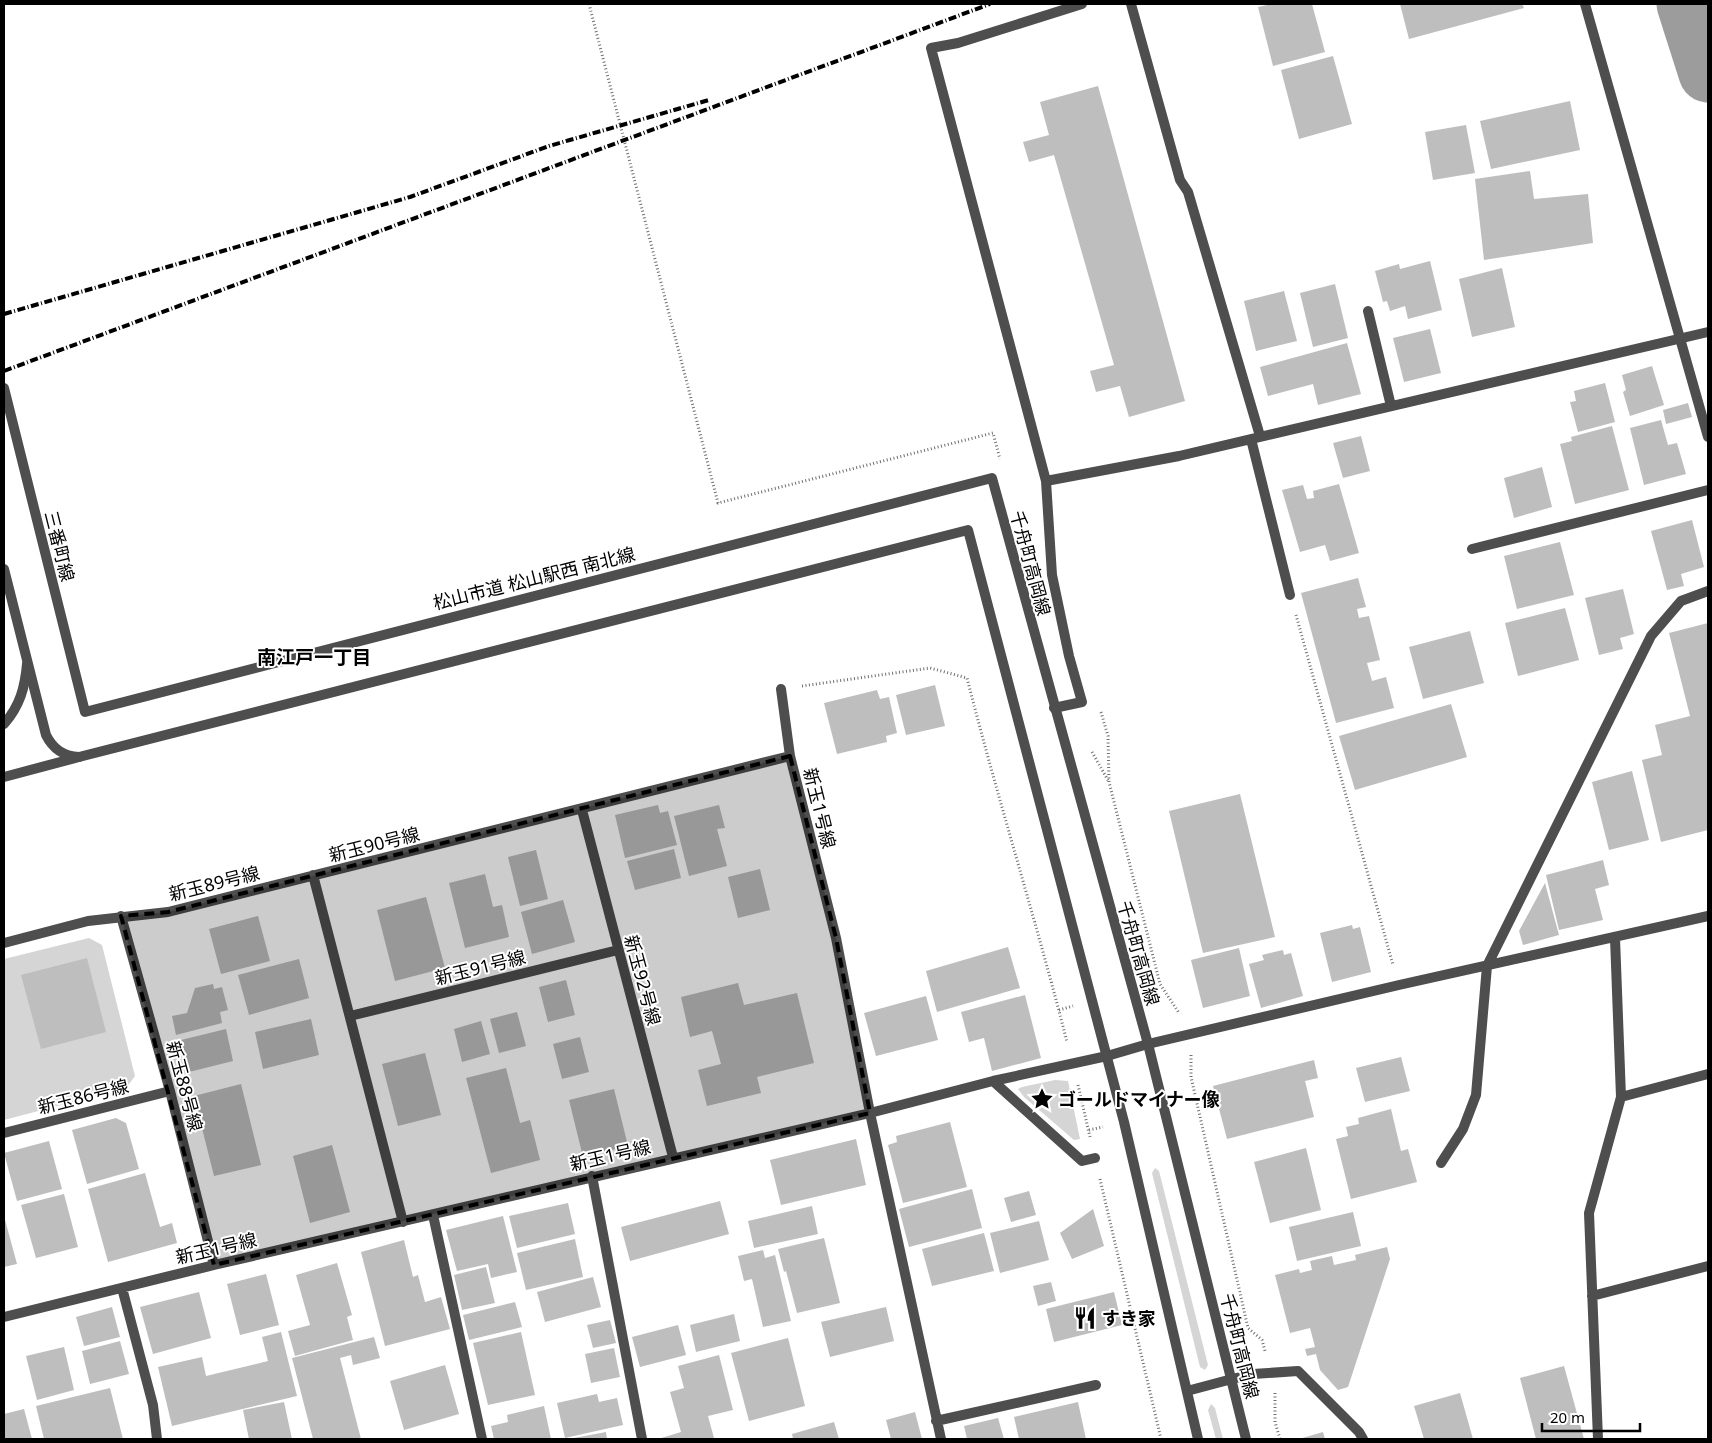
<svg xmlns="http://www.w3.org/2000/svg" width="1712" height="1443" font-family="'Noto Sans','Noto Sans JP',sans-serif">
  <style>
    .green { fill: #d5d5d5 }
    .lines { fill: none; stroke-linecap: round; stroke-linejoin: round }
    .river { stroke: #9c9c9c; stroke-width: 59 }
    .building { fill: #bebebe }
    .path { stroke: #707070; stroke-width: 3; stroke-dasharray: 1 2.5; stroke-linecap: butt }
    .minor { stroke: #4e4e4e; stroke-width: 10 }
    .tertiary { stroke: #4e4e4e; stroke-width: 10 }
    .rail { stroke: #000; stroke-width: 4; stroke-dasharray: 8 2.5 1 2.5; stroke-linecap: butt }
    .marked { fill: #000; fill-opacity: 0.2; stroke: #000; stroke-width: 4; stroke-dasharray: 10 6; stroke-linejoin: round }
    .labels { text-anchor: middle; dominant-baseline: central; stroke-width: 4; stroke-linejoin: round; paint-order: stroke }
    .street-label { font-size: 18px; fill: #000; stroke: #fff }
    .poi-label { font-size: 18px; font-weight: bold; fill: #000; stroke: #fff; text-anchor: start }
    .neighbourhood-label { font-size: 19px; font-weight: bold; fill: #000; stroke: #fff }
  </style>
  <rect width="100%" height="100%" fill="#fff"/>
  <path class="green" d="M89,938L102,945L135,1076L126,1088L4,1120V959Z
    M1055,1080L1068,1081L1080,1139L1074,1140L1024,1097L1018,1089L1022,1087Z
    M1155,1168L1159,1171L1208,1365L1205,1370L1200,1367L1152,1173Z
    M1211,1404L1215,1408L1223,1439H1216L1208,1410Z"/>
  <g class="lines">
    <path class="river" d="M1686,4L1708,73"/>
  </g>
  <path class="building" d="M1272,4H1312L1325,52L1273,66L1258,7Z
    M1400,4H1522L1524,8L1409,39Z
    M1333,56L1352,124L1299,139L1281,70Z
    M1098,86L1185,401L1129,417L1120,386L1096,392L1090,371L1114,365L1054,155L1029,162L1023,142L1049,135L1040,102Z
    M1570,101L1580,150L1491,169L1480,121Z
    M1466,125L1475,173L1433,180L1425,132Z
    M1530,171L1534,199L1588,194L1593,243L1484,260L1475,179Z
    M1430,261L1442,310L1408,319L1405,306L1390,311L1387,301L1383,302L1375,271L1399,264L1400,269Z
    M1502,268L1515,327L1472,337L1459,279Z
    M1335,284L1348,338L1313,347L1300,293Z
    M1284,291L1297,341L1256,351L1244,301Z
    M1430,329L1441,373L1404,382L1393,338Z
    M1347,343L1361,394L1318,405L1313,384L1268,396L1260,367Z
    M1652,366L1664,405L1630,416L1623,392L1626,390L1622,375Z
    M1605,383L1615,422L1578,432L1570,402L1576,401L1574,391Z
    M1688,403L1692,417L1666,424L1663,410Z
    M1661,420L1668,445L1677,443L1686,474L1644,485L1630,428Z
    M1612,426L1629,490L1575,504L1560,444L1572,441L1571,437Z
    M1361,436L1370,471L1343,478L1333,443Z
    M1542,467L1552,507L1514,518L1504,478Z
    M1339,484L1359,553L1330,561L1325,545L1300,552L1282,490L1303,485L1307,499L1314,498L1313,491Z
    M1692,520L1704,567L1681,574L1684,586L1667,590L1651,531Z
    M1560,542L1574,595L1517,609L1504,556Z
    M1358,578L1366,607L1357,609L1359,618L1369,616L1380,660L1367,663L1372,681L1386,677L1394,708L1336,723L1301,593Z
    M1623,589L1634,634L1620,638L1623,649L1599,655L1585,598Z
    M1565,608L1579,660L1518,676L1505,623Z
    M1708,623V830L1661,842L1642,760L1662,755L1655,725L1690,716L1669,633Z
    M1470,631L1484,683L1423,699L1409,647Z
    M935,685L945,726L906,735L896,695Z
    M877,690L880,699L889,697L897,733L886,736L887,742L837,754L824,703Z
    M1451,704L1467,757L1355,790L1339,736Z
    M1632,771L1649,840L1609,850L1592,782Z
    M1240,794L1275,937L1203,953L1169,811Z
    M658,805L660,813L668,811L677,845L625,858L615,815Z
    M719,805L725,828L717,829L727,866L689,876L674,816Z
    M674,849L681,878L635,890L627,861Z
    M536,850L548,899L520,906L508,857Z
    M1603,860L1609,885L1595,889L1603,920L1559,930L1546,875Z
    M760,869L770,910L738,918L728,877Z
    M485,874L493,907L502,905L509,937L465,948L449,883Z
    M1545,883L1559,935L1523,945L1519,931Z
    M426,897L445,968L395,981L377,910Z
    M563,900L575,942L532,954L521,912Z
    M258,916L270,961L221,974L209,929Z
    M1352,925L1353,929L1360,927L1371,972L1332,982L1320,933Z
    M1008,947L1020,988L937,1012L926,971Z
    M1239,948L1250,996L1203,1008L1191,960Z
    M1283,950L1284,955L1291,953L1303,996L1261,1008L1249,964L1264,960L1262,955Z
    M87,958L106,1032L41,1049L21,975Z
    M299,959L309,998L249,1015L238,975Z
    M566,980L575,1015L548,1022L539,987Z
    M738,983L744,1005L797,993L814,1063L757,1077L761,1093L707,1106L698,1070L721,1064L712,1031L690,1037L681,997Z
    M213,984L214,989L222,987L228,1010L220,1012L222,1023L176,1035L172,1016L187,1013L195,988Z
    M1025,995L1041,1058L992,1071L984,1038L969,1042L961,1012Z
    M926,996L938,1040L876,1056L864,1013Z
    M517,1012L526,1046L499,1053L490,1019Z
    M311,1019L319,1055L263,1069L255,1032Z
    M481,1021L490,1054L462,1062L454,1029Z
    M226,1029L233,1061L189,1072L181,1040Z
    M580,1037L589,1072L562,1079L553,1044Z
    M425,1053L441,1115L398,1126L382,1064Z
    M1401,1057L1410,1091L1365,1102L1356,1068Z
    M1314,1060L1318,1078L1305,1081L1314,1117L1227,1139L1213,1086Z
    M506,1068L520,1123L530,1120L540,1160L491,1173L466,1078Z
    M241,1084L261,1165L214,1176L194,1096Z
    M614,1089L628,1146L583,1157L569,1100Z
    M1391,1109L1401,1151L1408,1149L1417,1182L1351,1199L1336,1139L1348,1136L1346,1127L1359,1124L1358,1118Z
    M116,1118L126,1123L139,1169L87,1184L72,1130Z
    M950,1122L967,1187L903,1203L888,1145L897,1142L896,1136Z
    M856,1139L866,1185L781,1205L770,1160Z
    M49,1141L62,1189L17,1201L4,1153Z
    M332,1145L350,1212L310,1223L293,1156Z
    M1306,1148L1321,1210L1270,1223L1254,1162Z
    M145,1173L160,1227L172,1223L177,1243L108,1262L88,1189Z
    M972,1189L982,1228L909,1247L899,1209Z
    M1029,1191L1036,1215L1011,1222L1004,1198Z
    M64,1194L78,1247L36,1258L21,1205Z
    M720,1201L729,1234L630,1261L621,1227Z
    M568,1203L575,1234L517,1248L509,1216Z
    M812,1206L818,1234L754,1248L748,1221Z
    M1093,1209L1104,1246L1072,1259L1060,1233Z
    M1353,1212L1361,1246L1297,1261L1289,1227Z
    M4,1216L17,1264L4,1267Z
    M503,1216L517,1272L491,1278L488,1264L457,1271L446,1230Z
    M1039,1221L1049,1260L1000,1273L990,1233Z
    M984,1233L994,1271L932,1286L922,1249Z
    M824,1238L840,1303L797,1313L786,1271L784,1272L778,1249Z
    M575,1239L583,1277L526,1290L517,1253Z
    M404,1240L413,1277L418,1275L425,1302L441,1297L450,1329L385,1346L361,1252Z
    M1387,1247L1390,1259L1348,1387L1338,1390L1320,1370L1316,1354L1307,1356L1305,1349L1315,1347L1310,1328L1290,1333L1275,1275L1299,1269L1300,1273L1312,1270L1310,1261L1332,1256L1334,1265L1356,1260L1355,1255Z
    M763,1250L765,1258L775,1255L791,1321L763,1327L752,1279L744,1281L738,1256Z
    M337,1263L352,1315L347,1317L353,1340L295,1356L288,1331L310,1325L296,1275Z
    M486,1267L495,1303L462,1310L454,1275Z
    M266,1274L279,1325L240,1335L227,1284Z
    M593,1277L601,1307L545,1322L537,1292Z
    M1051,1282L1056,1301L1038,1306L1033,1286Z
    M199,1292L211,1338L153,1354L140,1307Z
    M1114,1292L1122,1325L1054,1342L1046,1309Z
    M515,1302L522,1327L469,1340L463,1315Z
    M112,1307L120,1337L84,1346L76,1317Z
    M886,1307L894,1341L830,1357L821,1322Z
    M734,1314L740,1341L696,1352L690,1325Z
    M610,1320L616,1343L593,1348L587,1325Z
    M678,1325L686,1355L640,1367L632,1337Z
    M281,1332L297,1396L172,1426L158,1367L202,1357L206,1376L268,1361L262,1337Z
    M521,1332L535,1395L488,1405L473,1343Z
    M374,1337L380,1358L353,1365L351,1355L340,1358L361,1439H313L292,1358Z
    M788,1338L805,1406L749,1421L731,1353Z
    M120,1341L129,1374L90,1384L82,1351Z
    M64,1347L74,1390L37,1400L26,1356Z
    M614,1348L620,1377L591,1383L585,1354Z
    M719,1355L733,1410L708,1416L714,1438L658,1439L681,1432L670,1392L684,1388L678,1366Z
    M445,1365L459,1414L404,1430L390,1381Z
    M1564,1366L1584,1439H1536L1520,1378Z
    M110,1388L123,1439H44L36,1406Z
    M1460,1393L1473,1439H1424L1414,1406Z
    M597,1394L599,1402L617,1398L623,1425L565,1438L557,1403Z
    M284,1402L292,1439H249L243,1410Z
    M1078,1402L1086,1439H1019L1014,1417Z
    M544,1406L551,1439H494L491,1426L508,1422L507,1415Z
    M24,1409L32,1439H4V1414Z
    M915,1412L922,1439H891L886,1420Z
    M998,1418L1004,1439H967L964,1426Z
    M834,1422L839,1439H793L792,1434Z
    M606,1432L607,1439H574V1438Z
    M1323,1432L1325,1439H1299Z"/>
  <g class="lines">
    <path class="path" d="M589,4L718,503L993,433L1000,459
      M1296,615L1393,965
      M802,686L930,668L967,678C998,800 1036,920 1067,1042
      M1101,712L1108,736L1109,782L1160,984L1179,1013
      M1092,752L1109,782
      M1059,1010L1073,1006
      M1191,1055V1077L1248,1328L1262,1340L1265,1351
      M1078,1085L1090,1137
      M1089,1130L1103,1127
      M1100,1179L1161,1439
      M1275,1393V1422L1280,1439"/>
    <path class="minor" d="M1131,4L1180,180L1188,192L1260,436
      M1585,4L1708,437
      M1368,311L1391,406
      M1251,439L1290,595
      M1046,481L1179,456L1708,332
      M1472,549L1708,490
      M781,689L790,756L836,938L870,1113L941,1439
      M1054,708L1082,702L1069,656L1052,575L1046,481L931,48L958,43L1082,4
      M4,724C20,706 25,687 27,664
      M4,777L79,757
      M582,810L673,1157
      M313,875L403,1222
      M121,916L170,1091L214,1265
      M4,943L88,921L168,912L790,756
      M350,1016L618,950
      M993,1081L1082,1161L1095,1158
      M1621,1097L1708,1074
      M4,1133L170,1091
      M1441,1163L1463,1129L1476,1095L1487,966L1651,636L1681,601L1708,591
      M592,1176L642,1439
      M433,1215L482,1439
      M122,1288L153,1405L157,1439
      M1592,1296L1708,1266
      M4,1317L214,1265L870,1113L993,1081L1107,1056L1148,1044L1399,985L1708,916
      M1232,1379L1253,1374L1298,1371L1359,1432L1363,1439
      M936,1421L1096,1385
      M1598,1439L1589,1213L1621,1097L1615,938"/>
    <path class="tertiary" d="M4,388L85,712L992,478L1148,1044L1246,1439
      M4,569L46,735C53,749 63,756 79,757L968,530L1124,1122L1198,1439
      M1187,1391L1232,1379"/>
    <path class="rail" d="M4,314L410,197L549,146L709,100
      M4,371L990,4"/>
  </g>
  <path class="marked" d="M790,756L836,938L870,1113L214,1265L121,916L168,912Z"/>
  <defs>
    <symbol id="sight-bare" viewBox="-9 -9 18 18"><path d="M0-6L1.8-2.2L6-1.7L2.9 1.2L3.7 5.4L0 3.3L-3.7 5.4L-2.9 1.2L-6-1.7L-1.8-2.2Z" fill="#000" stroke="#fff" stroke-width="2.5" paint-order="stroke"/></symbol>
    <symbol id="restaurant-bare" viewBox="-9 -9 18 18"><path d="M-5-6h1v4h1v-4h1v4h1v-4h1v5L-1.5 .5V6h-2V.5L-5-1ZM5-6V6H3V1.5H1.5Q1.5-4 5-6Z" fill="#000" stroke="#fff" stroke-width="2.5" paint-order="stroke"/></symbol>
  </defs>
  <g fill-rule="evenodd">
    <use href="#sight-bare" x="1026" y="1083" width="32" height="32"/>
    <use href="#restaurant-bare" x="1069" y="1302" width="32" height="32"/>
  </g>
  <g class="labels">
    <g class="street-label">
      <text transform="translate(60 546) rotate(76)">三番町線</text>
      <text transform="translate(1031 563) rotate(75)">千舟町高岡線</text>
      <text transform="translate(534 578) rotate(-14)">松山市道 松山駅西 南北線</text>
      <text transform="translate(820 808) rotate(76)">新玉1号線</text>
      <text transform="translate(374 844) rotate(-14)">新玉90号線</text>
      <text transform="translate(214 883) rotate(-14)">新玉89号線</text>
      <text transform="translate(1139 953) rotate(74)">千舟町高岡線</text>
      <text transform="translate(480 967) rotate(-14)">新玉91号線</text>
      <text transform="translate(643 980) rotate(75)">新玉92号線</text>
      <text transform="translate(185 1086) rotate(75)">新玉88号線</text>
      <text transform="translate(83 1096) rotate(-14)">新玉86号線</text>
      <text transform="translate(610 1155) rotate(-13)">新玉1号線</text>
      <text transform="translate(216 1248) rotate(-13)">新玉1号線</text>
      <text transform="translate(1240 1346) rotate(76)">千舟町高岡線</text>
    </g>
    <g class="poi-label">
      <text x="1058" y="1099">ゴールドマイナー像</text>
      <text x="1102" y="1318">すき家</text>
    </g>
    <g class="neighbourhood-label">
      <text x="314" y="657">南江戸一丁目</text>
    </g>
  </g>
  <rect width="1712" height="1443" fill="none" stroke="#000000" stroke-width="10"/>
  <path d="M1542 1423v8h98v-8" fill="none" stroke="#000000" stroke-width="2.5"/>
  <text x="1550" y="1423" font-size="15" fill="#000000" stroke="#ffffff" stroke-width="4" paint-order="stroke">20 m</text>
</svg>
